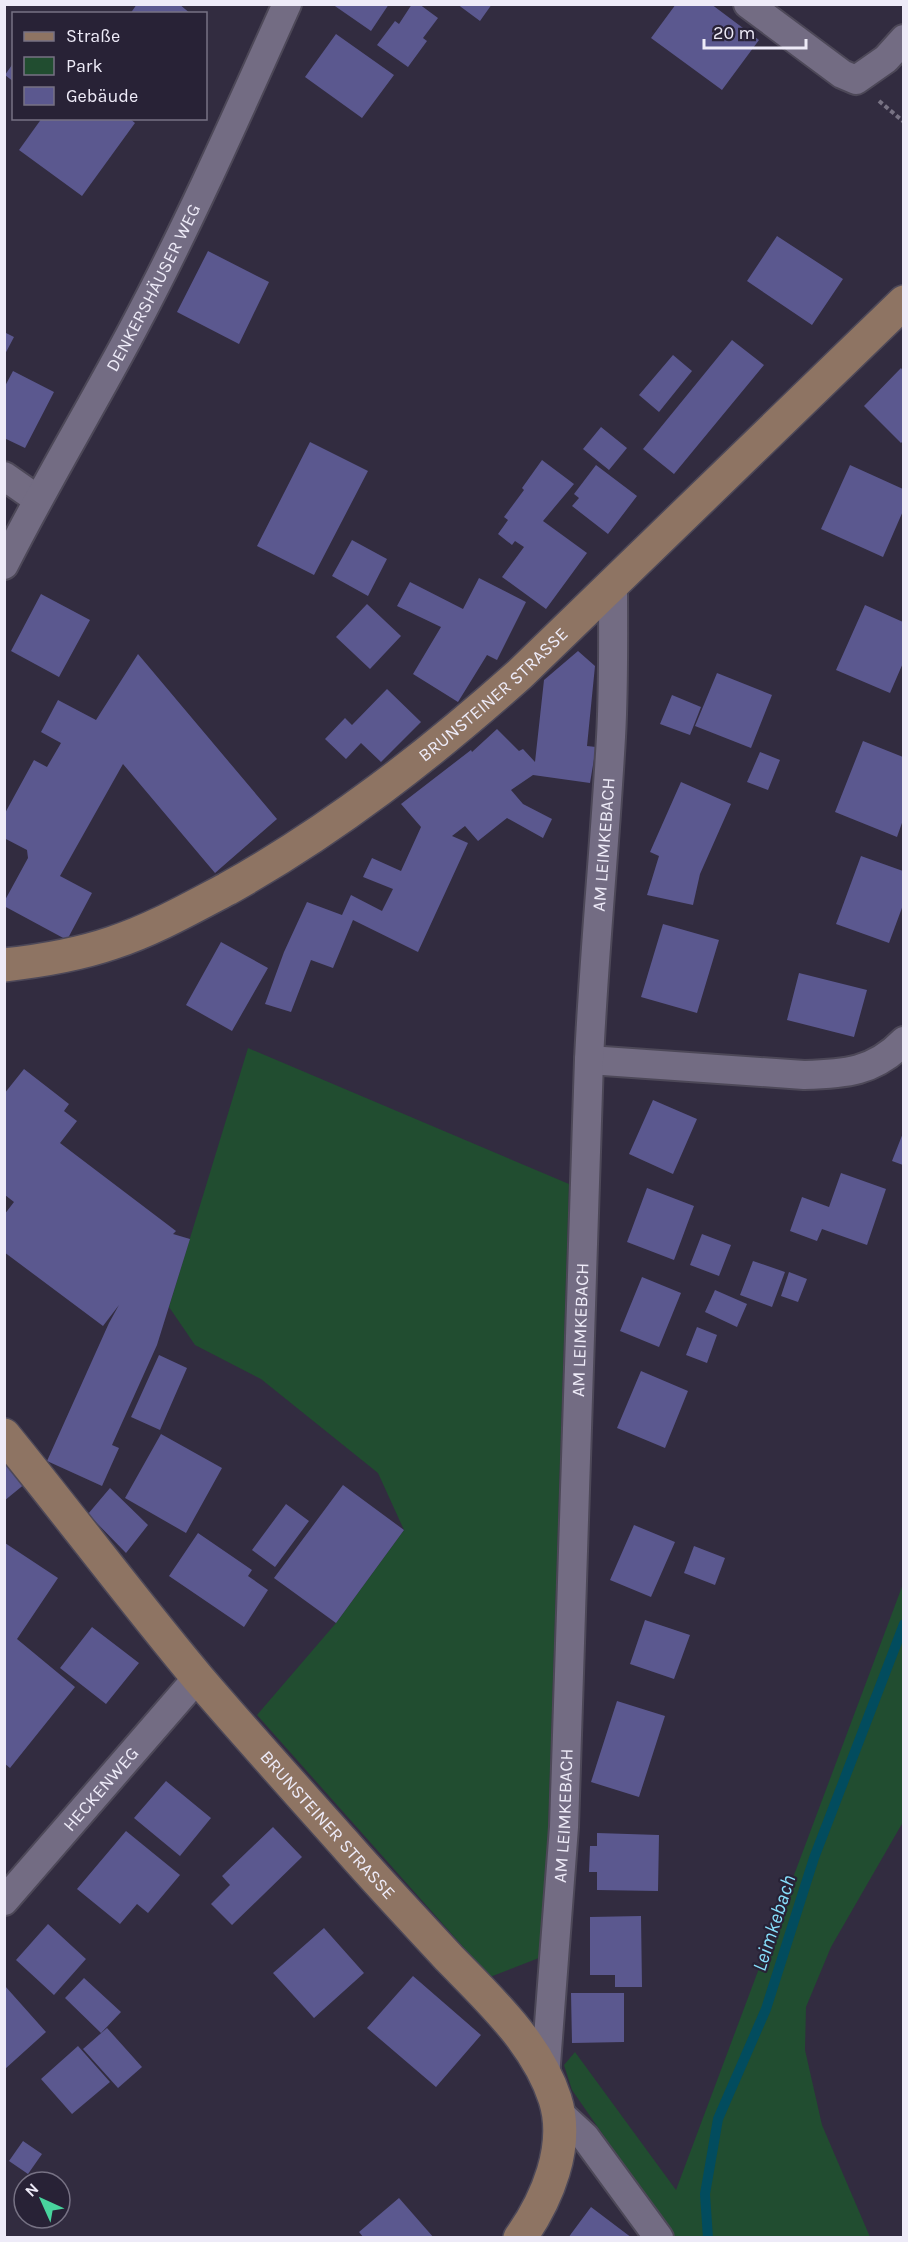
<svg xmlns="http://www.w3.org/2000/svg" width="908" height="2242" font-family="Karla,sans-serif">
  <style>
    .green { fill: #214d30 }
    .lines { fill: none; stroke-linecap: round; stroke-linejoin: round }
    .stream { stroke: #024c5e; stroke-width: 10 }
    .building { fill: #5b588f }
    .street-casing { stroke: #4d4858; stroke-width: 32 }
    .secondary-casing { stroke: #4d4858; stroke-width: 36 }
    .path { stroke: #787384; stroke-width: 4; stroke-dasharray: 4.5 3; stroke-linecap: butt }
    .street { stroke: #736c83; stroke-width: 28 }
    .secondary { stroke: #8e7463; stroke-width: 33 }
    .labels { text-anchor: middle; dominant-baseline: central; stroke-width: 4.5; stroke-linejoin: round; paint-order: stroke }
    .street-label { font-size: 18px; fill: #eeebf8; stroke: #282236 }
    .water-label { font-size: 20px; font-style: italic; fill: #87e0fd; stroke: #282236 }
  </style>
  <rect width="100%" height="100%" fill="#322c40"/>
  <path class="green" d="M248,1048L569,1184L544,1956L490,1977L257,1715L336,1623L404,1530L378,1473L261,1379L195,1345L169,1307Z
    M903,1584V1822L831,1947L806,2007L805,2050L822,2125L870,2237H674L572,2090L564,2065L575,2052L676,2190Z"/>
  <g class="lines">
    <path class="stream" d="M708,2238L705,2194L718,2119L766,2009L814,1858L904,1624"/>
  </g>
  <path class="building" d="M137,4H179L191,14H130Z
    M332,4H389L371,31Z
    M412,4H419L438,18L423,38L427,41L408,67L377,45L395,21L399,24Z
    M457,4H492L480,21Z
    M676,4H711L759,40L722,90L651,38Z
    M336,34L394,75L362,118L305,77Z
    M14,62V82L5,75Z
    M42,118H129L135,123L82,196L19,150Z
    M777,236L843,279L812,325L747,281Z
    M208,251L269,282L239,344L177,312Z
    M4,332L14,337L4,356Z
    M732,340L764,365L674,474L643,449Z
    M673,355L692,371L659,412L639,395Z
    M901,368L903,371V441L901,443L864,406Z
    M13,371L54,392L25,448L4,438V388Z
    M601,427L627,448L609,470L583,449Z
    M310,442L368,471L314,575L257,546Z
    M542,460L574,484L543,521L587,553L546,609L502,577L524,547L515,541L512,545L498,534L508,520L504,517L524,490L522,488Z
    M596,465L637,496L608,534L572,506L579,498L574,494Z
    M850,465L903,489V511L883,557L821,529Z
    M352,540L387,559L368,596L332,576Z
    M479,578L526,602L497,660L487,655L458,702L413,674L441,627L397,606L410,582L463,609Z
    M41,594L90,620L59,677L11,651Z
    M367,604L401,636L370,669L336,637Z
    M865,605L903,622V663L890,693L836,670Z
    M578,651L595,666L587,746L596,747L590,783L533,775L511,790L523,804L552,819L543,838L507,818L478,841L465,826L452,836L468,843L418,952L353,920L333,968L311,960L291,1012L265,1004L284,952L307,902L342,915L351,895L382,911L393,889L363,877L372,858L401,871L421,827L401,804L471,750L472,752L497,729L519,751L523,749L535,762L544,680Z
    M138,654L277,819L215,873L123,764L60,876L92,893L67,940L4,906V902L28,858L27,850L4,838V815L34,760L47,767L61,743L41,732L58,700L96,720Z
    M717,673L772,695L751,748L695,726Z
    M387,689L421,722L381,762L361,743L346,759L325,739L345,718L352,725Z
    M672,695L701,707L690,735L660,724Z
    M863,741L903,757V820L897,837L835,812Z
    M760,752L780,760L768,790L747,782Z
    M681,782L731,804L700,874L693,905L647,895L659,856L650,852Z
    M861,856L903,871V905L889,943L836,924Z
    M663,924L719,940L697,1013L641,997Z
    M221,942L268,968L232,1031L186,1005Z
    M799,973L867,990L854,1037L787,1020Z
    M24,1069L69,1104L64,1111L77,1121L60,1143L176,1231L173,1234L190,1239L157,1345L112,1445L119,1448L102,1486L47,1461L109,1323L119,1305L103,1326L4,1252V1215L14,1202L5,1195L4,1094Z
    M653,1100L697,1119L673,1174L629,1154Z
    M903,1133V1165L892,1161Z
    M841,1173L886,1189L867,1245L822,1229L817,1241L790,1231L802,1197L829,1207Z
    M647,1188L694,1206L674,1260L627,1242Z
    M702,1234L731,1245L719,1276L690,1265Z
    M753,1261L785,1272L772,1307L740,1295Z
    M789,1272L807,1279L798,1302L781,1296Z
    M642,1277L681,1293L659,1347L620,1331Z
    M715,1290L747,1304L737,1327L705,1312Z
    M697,1327L717,1335L707,1363L686,1355Z
    M159,1355L187,1368L160,1430L131,1417Z
    M641,1371L688,1391L665,1448L617,1428Z
    M161,1434L222,1468L186,1533L125,1498Z
    M4,1457L26,1483L4,1501Z
    M343,1485L404,1530L336,1623L274,1578Z
    M110,1488L148,1525L126,1553L88,1514Z
    M286,1504L309,1521L275,1567L252,1550Z
    M634,1525L675,1542L651,1597L610,1580Z
    M198,1533L252,1570L248,1576L268,1590L244,1627L169,1576Z
    M5,1543L58,1578L17,1639L75,1687L10,1768L4,1763Z
    M694,1546L725,1558L715,1585L684,1573Z
    M645,1620L690,1635L674,1679L630,1664Z
    M92,1627L139,1663L106,1704L60,1668Z
    M617,1701L665,1716L639,1797L591,1782Z
    M166,1781L211,1818L180,1856L134,1818Z
    M273,1827L302,1857L232,1925L211,1904L230,1885L222,1876Z
    M126,1831L180,1875L148,1913L137,1904L120,1924L77,1889Z
    M597,1833L659,1835L658,1891L597,1890V1872H589L590,1846H597Z
    M641,1916L642,1987H615V1975H590V1917Z
    M48,1924L86,1959L54,1995L16,1960Z
    M324,1928L364,1973L314,2018L273,1973Z
    M413,1976L481,2035L436,2087L367,2028Z
    M84,1978L121,2012L101,2033L65,1998Z
    M5,1986L46,2032L5,2069Z
    M571,1993H624V2042L572,2043Z
    M107,2028L142,2067L118,2088L83,2049Z
    M78,2046L110,2082L72,2114L41,2079Z
    M23,2141L42,2154L28,2174L9,2161Z
    M399,2198L434,2238H364L359,2232Z
    M591,2207L632,2238H568Z"/>
  <g class="lines">
    <defs>
      <g id="street">
        <path d="M748,4L842,74L856,80L886,59L904,39"/>
        <path d="M4,476L37,499"/>
        <path id="s1" d="M4,565C45,484 91,408 133,329C189,224 238,113 287,4"/>
        <path d="M589,1060L804,1075C845,1074 874,1072 904,1041"/>
        <path id="s2" d="M4,1901L198,1677"/>
        <path id="s3" d="M545,2077L564,1827L589,1060C594,952 605,845 611,737C614,685 613,634 613,582"/>
        <path d="M558,2112L585,2137L659,2238"/>
      </g>
      <g id="secondary">
        <path id="s4" d="M4,965C40,961 77,955 112,943C152,930 189,909 227,889C334,829 428,756 520,674L904,302"/>
        <path id="s5" d="M4,1435C70,1516 132,1599 198,1678C245,1733 294,1787 343,1842C377,1881 413,1919 449,1958C489,1999 537,2043 555,2099C570,2146 547,2200 520,2238"/>
      </g>
    </defs>
    <use href="#street" class="street-casing"/>
    <use href="#secondary" class="secondary-casing"/>
    <path class="path" d="M879,101L904,122"/>
    <use href="#street" class="street"/>
    <use href="#secondary" class="secondary"/>
  </g>
  <g class="labels">
    <g class="street-label">
      <text stroke="none"><textPath href="#s1" startOffset="315">DENKERSHÄUSER WEG</textPath></text>
      <text stroke="none"><textPath href="#s4" startOffset="568">BRUNSTEINER STRASSE</textPath></text>
      <text stroke="none"><textPath href="#s3" startOffset="1234">AM LEIMKEBACH</textPath></text>
      <text stroke="none"><textPath href="#s3" startOffset="748">AM LEIMKEBACH</textPath></text>
      <text stroke="none"><textPath href="#s2" startOffset="148">HECKENWEG</textPath></text>
      <text stroke="none"><textPath href="#s3" startOffset="262">AM LEIMKEBACH</textPath></text>
      <text stroke="none"><textPath href="#s5" startOffset="507">BRUNSTEINER STRASSE</textPath></text>
    </g>
    <g class="water-label">
      <text transform="translate(774 1923) rotate(-72)">Leimkebach</text>
    </g>
  </g>
  <rect width="908" height="2242" fill="none" stroke="#eeebf8" stroke-width="12"/>
  <rect x="12" y="12" width="195" height="108" fill="#282236" stroke="#777284" stroke-width="1.5"/>
  <rect x="24" y="32" width="30" height="9" fill="#8e7463" stroke="#777284" stroke-width="1.5"/>
  <text x="66" y="42" font-size="18" fill="#eeebf8">Straße</text>
  <rect x="24" y="57" width="30" height="18" fill="#214d30" stroke="#777284" stroke-width="1.5"/>
  <text x="66" y="72" font-size="18" fill="#eeebf8">Park</text>
  <rect x="24" y="87" width="30" height="18" fill="#5b588f" stroke="#777284" stroke-width="1.5"/>
  <text x="66" y="102" font-size="18" fill="#eeebf8">Gebäude</text>
  <g transform="translate(42 2200) rotate(315)"><circle r="28" fill="#282236" stroke="#777284" stroke-width="1.5"/>
  <path d="M0-4.5L10 22L0 15L-10 22Z" fill="#48d49d"/>
  <text y="-9" font-size="16" font-weight="bold" text-anchor="middle" fill="#eeebf8">N</text>
  </g>
  <path d="M704 39v9h102v-9" fill="none" stroke="#eeebf8" stroke-width="3"/>
  <text x="713" y="39" font-size="18" fill="#eeebf8" stroke="#282236" stroke-width="4.5" paint-order="stroke">20 m</text>
</svg>
